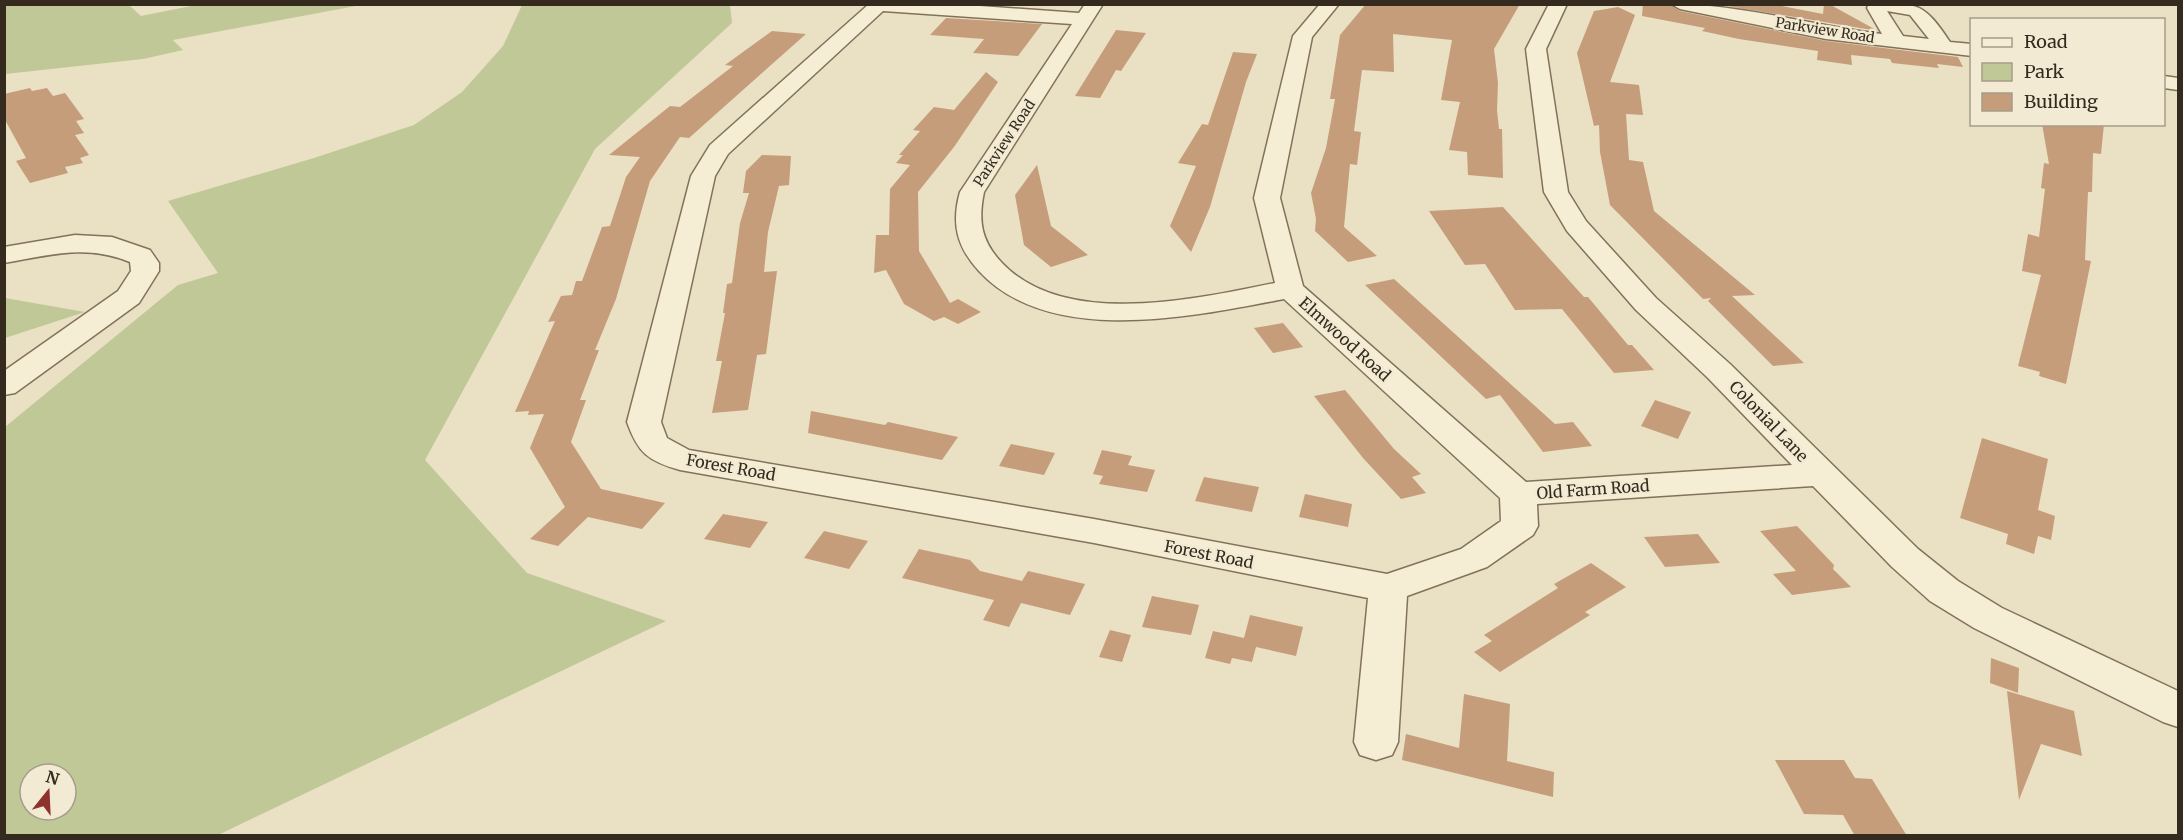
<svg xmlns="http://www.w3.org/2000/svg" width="2183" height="840" font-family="Merriweather,serif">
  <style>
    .green { fill: #c0c898; fill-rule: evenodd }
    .building { fill: #c69d7b }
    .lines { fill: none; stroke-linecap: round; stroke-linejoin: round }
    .minor-casing { stroke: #83725b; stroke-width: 3 }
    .minor { fill: #f6edd5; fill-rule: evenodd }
    .labels { text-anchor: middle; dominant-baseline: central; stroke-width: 5; stroke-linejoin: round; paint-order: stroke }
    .far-street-label { font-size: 14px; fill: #342a1e; stroke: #f2ead2 }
    .street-label { font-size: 16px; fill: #342a1e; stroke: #f2ead2 }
  </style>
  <rect width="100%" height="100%" fill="#eae0c3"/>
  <path class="green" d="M4,5H129L141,16L196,5H361L173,40L183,50L143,59L5,74Z
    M522,5H730L732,23L595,149L425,460L527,573L666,621L218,835H5V427L178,285L218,273L168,201L314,158L414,125L462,92L503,46ZM30,774H66V810H30Z
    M4,298H5L85,312L5,338Z"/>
  <path class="building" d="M1366,4H1520L1494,49L1498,83L1497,110L1499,129H1502L1503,178L1468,175L1467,152L1449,150L1460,102L1441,100L1452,40L1393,34L1394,72L1362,70L1354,131L1361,132L1357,165L1350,164L1344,227L1377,256L1348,262L1315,231L1316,219L1311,193L1326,148L1335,99H1330L1340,35Z
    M1643,4H1669L1680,11L1826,41L1958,57L1963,67L1937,64L1939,68L1892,63L1890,59L1851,55L1852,65L1817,60L1818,51L1739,39L1702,31L1705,28L1642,16Z
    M1716,4H1771L1823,14L1824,4H1829L1878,31Z
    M1618,7L1635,15L1610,82L1639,85L1643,115L1626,114L1629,160L1643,162L1654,211L1755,295L1732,296L1804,363L1773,366L1708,301L1711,298L1703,299L1610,205L1600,152L1599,125L1594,126L1577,53L1594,11Z
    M946,18L1042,24L1018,56L973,53L984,39L930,35Z
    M1116,30L1146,33L1121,71L1116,70L1100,98L1075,96Z
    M772,31L806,34L689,138L680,137L650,181L616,299L595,350H599L580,400H586L571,442L601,489L665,503L642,529L588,517L558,546L530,539L565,507L530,448L544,414L528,415L529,411L515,412L555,321L548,322L561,296L572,295L576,281H582L602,227L610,226L626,177L640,157L609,155L670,106L680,107L733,66L725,65Z
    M1233,52L1257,54L1246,82L1210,207L1191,252L1170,226L1196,166L1178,163L1202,124L1208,125Z
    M986,72L998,82L954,147L918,192L919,251L950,303L958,299L981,312L958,324L944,317L934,321L904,304L886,270L874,273L876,235H889L890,189L910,165L896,163L903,155H899L920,131L913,130L934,107L954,110Z
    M30,88L32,91L47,88L53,96L65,93L84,119L76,121L84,133L75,135L89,155L80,158L83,163L65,167L68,173L30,183L16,161L26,158L4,118V94Z
    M2042,124H2104L2101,154L2093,153L2092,192H2088L2085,260L2091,261L2066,384L2039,376L2040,372L2018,366L2041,275L2022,271L2028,234L2039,237L2045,189L2041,188L2044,163L2049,164Z
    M762,155L791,156L789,185L779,186L768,232L764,272L777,271L766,354L757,355L748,410L712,413L722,361H716L725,313H723L727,284L732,283L740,223L749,193H743L746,171Z
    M1037,165L1051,226L1088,255L1051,267L1024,245L1015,195Z
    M1503,207L1584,297H1588L1628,345H1632L1654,370L1614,373L1562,309L1515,310L1485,264L1465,265L1429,211Z
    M1394,279L1555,424L1573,422L1592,446L1543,452L1500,395L1486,399L1365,285Z
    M1283,323L1303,347L1273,353L1254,328Z
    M1345,390L1394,449L1421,474L1412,477L1426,493L1401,499L1363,458L1314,396Z
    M1655,400L1691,412L1678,439L1641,426Z
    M811,411L885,425L888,422L958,437L942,460L808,433Z
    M1982,438L2048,459L2038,510L2055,516L2051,540L2038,536L2034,554L2006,544L2008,534L1960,518Z
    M1011,444L1055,453L1044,475L999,466Z
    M1102,450L1132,456L1128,465L1155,470L1147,492L1099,484L1103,476L1093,474Z
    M1204,477L1259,487L1252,512L1195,501Z
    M1305,494L1352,504L1348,527L1299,517Z
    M723,514L768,522L750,548L704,539Z
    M1797,526L1834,565L1833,569L1851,587L1792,595L1773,574L1796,571L1760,531Z
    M824,531L868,541L849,569L804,558Z
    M1698,534L1720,563L1665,567L1644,537Z
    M919,549L970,560L980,571L1022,581L1028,571L1085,584L1070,615L1021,603L1009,627L983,620L994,600L902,578Z
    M1591,563L1626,587L1585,612L1590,615L1500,672L1474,652L1492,641L1484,635L1558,588L1554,584Z
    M1152,596L1199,605L1191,635L1142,627Z
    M1250,615L1303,627L1296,656L1256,647L1252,662L1232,658L1230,664L1205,658L1213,631L1244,638Z
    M1110,630L1131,635L1122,662L1099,657Z
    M1991,658L2019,668L2018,693L1990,683Z
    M2007,691L2074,711L2082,756L2041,744L2019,800Z
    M1464,694L1510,704L1507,761L1554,772L1553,797L1402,760L1406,734L1459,748Z
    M1775,760H1844L1855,778L1872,779L1907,836H1855L1843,815L1804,814Z"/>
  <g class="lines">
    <defs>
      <path id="minor" d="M869,4H952L1079,13L1085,4H1103L984,192C978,221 981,241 1002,263C1065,329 1196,299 1275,283L1254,198L1293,36L1320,4H1339L1312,37L1280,198L1303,286L1526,482L1792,465L1708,378L1636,310L1567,231L1544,192L1526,49L1549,4H1567L1546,49L1568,192L1586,221L1656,298L1730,364L1918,549L1958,581L2002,608L2178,691V727L2163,722L1974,628L1930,601L1892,567L1813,486L1537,504L1538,526L1533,535L1487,567L1407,596L1398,742L1392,755L1376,760L1360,755L1354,742L1368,598L1094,543L680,470C648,461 638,453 627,422L691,176L710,145ZM883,11L1072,24L960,192C951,224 957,247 979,271C1050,348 1194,316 1284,299L1500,498L1501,521L1461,549L1387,574L1094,519L689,450L667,438L661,422L715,176L728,154Z
        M1671,4C1742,4 1812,26 1882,34L1867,8L1869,4C1918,4 1922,0 1950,42L1972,44V56L1826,39L1680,9ZM1887,11L1910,15L1929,39L1903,36Z
        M2164,76L2178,78V90L2164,88Z
        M75,235L112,237L150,250L159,263V271L139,303L15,393L4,395V371L118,291L131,271L130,262C85,244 51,255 4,263V247Z"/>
    </defs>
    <use href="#minor" class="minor-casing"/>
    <use href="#minor" class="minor"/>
  </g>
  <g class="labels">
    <g class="far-street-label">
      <text transform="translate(1825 30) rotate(9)">Parkview Road</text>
      <text transform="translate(1004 143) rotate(-57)">Parkview Road</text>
    </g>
    <g class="street-label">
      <text transform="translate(1345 339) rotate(42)">Elmwood Road</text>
      <text transform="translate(1769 421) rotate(46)">Colonial Lane</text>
      <text transform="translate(731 467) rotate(10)">Forest Road</text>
      <text transform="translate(1593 489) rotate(-4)">Old Farm Road</text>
      <text transform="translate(1209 554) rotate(11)">Forest Road</text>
    </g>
  </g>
  <rect width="2183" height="840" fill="none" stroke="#342a1e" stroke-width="12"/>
  <rect x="1970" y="18" width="195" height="108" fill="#f2ead2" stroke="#a69d8a" stroke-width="1.5"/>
  <rect x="1982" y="38" width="30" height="9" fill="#f6edd5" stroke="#a69d8a" stroke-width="1.5"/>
  <text x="2024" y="48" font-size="18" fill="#342a1e">Road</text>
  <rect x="1982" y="63" width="30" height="18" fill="#c0c898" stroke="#a69d8a" stroke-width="1.5"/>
  <text x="2024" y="78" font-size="18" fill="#342a1e">Park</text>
  <rect x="1982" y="93" width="30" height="18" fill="#c69d7b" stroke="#a69d8a" stroke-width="1.5"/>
  <text x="2024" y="108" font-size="18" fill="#342a1e">Building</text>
  <g transform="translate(48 792) rotate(18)"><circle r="28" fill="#f2ead2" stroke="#a69d8a" stroke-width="1.5"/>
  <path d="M0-4.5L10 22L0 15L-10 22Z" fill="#8e3230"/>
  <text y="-9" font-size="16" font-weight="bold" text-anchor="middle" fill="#342a1e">N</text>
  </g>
</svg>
